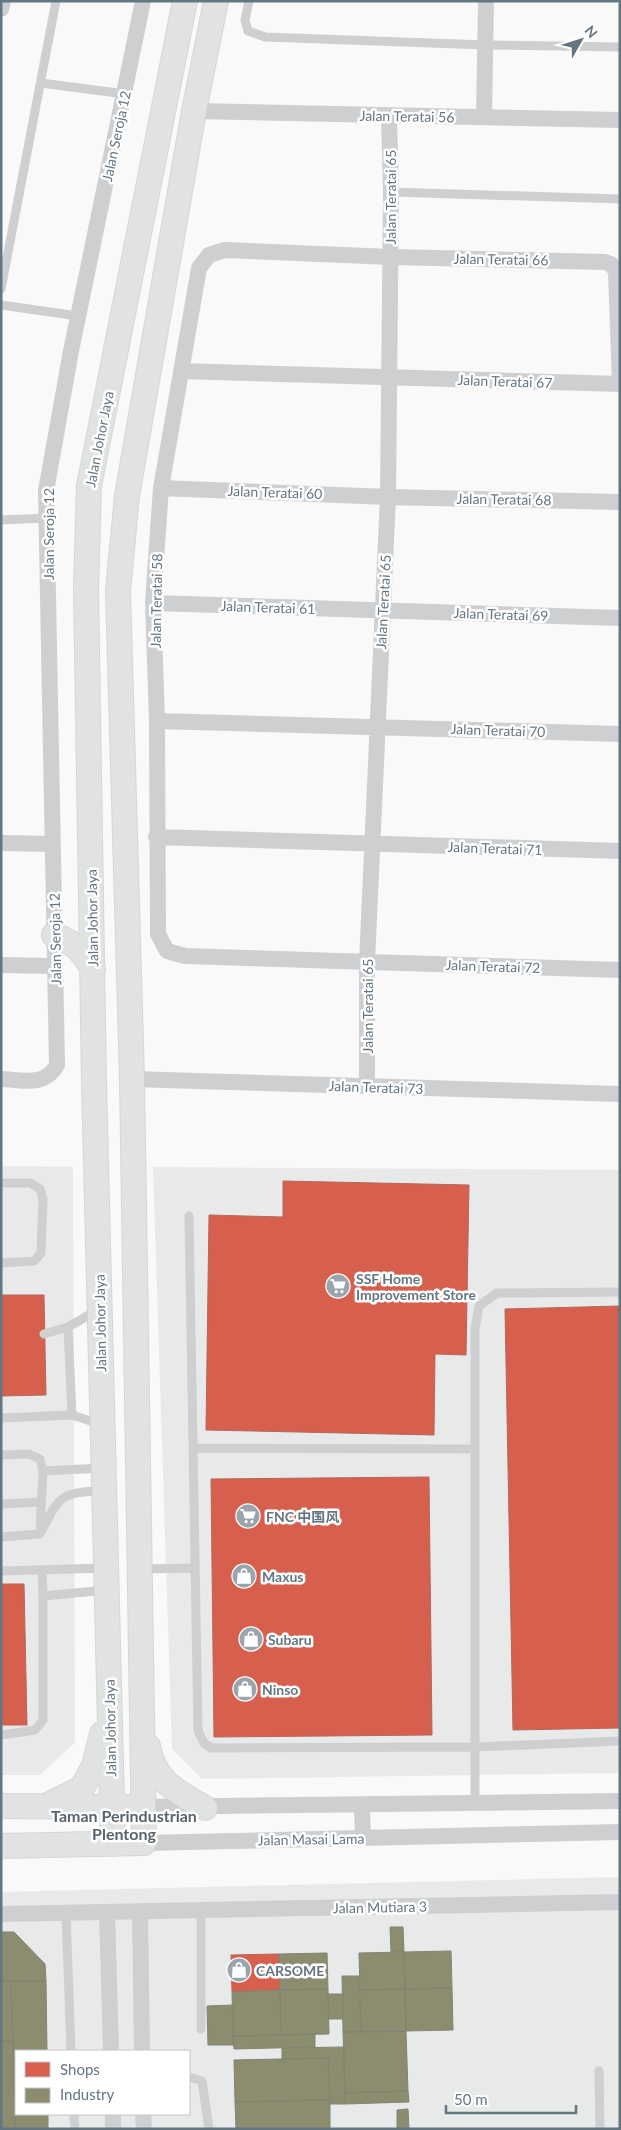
<svg xmlns="http://www.w3.org/2000/svg" width="621" height="2130" font-family="Lato,'Noto Sans SC',sans-serif">
  <style>
    .built { fill: #e8e9e9; fill-rule: evenodd }
    .shops { fill: #d6604d; stroke: #b4675d }
    .industry { fill: #8c8c6e; stroke: #808574 }
    .lines { fill: none; stroke-linecap: round; stroke-linejoin: round }
    .secondary-casing { stroke: #d5d6d7; stroke-width: 26 }
    .service { stroke: #cecfd0; stroke-width: 9 }
    .minor { stroke: #cecfd0; stroke-width: 16 }
    .secondary { stroke: #e1e2e2; stroke-width: 24 }
    .labels { text-anchor: middle; dominant-baseline: central; stroke-width: 5; stroke-linejoin: round; paint-order: stroke }
    .street-label { font-size: 14px; fill: #657683; stroke: #fff }
    .poi-label { font-size: 14px; font-weight: bold; fill: #657683; stroke: #fff; text-anchor: start }
    .quarter-label { font-size: 16px; font-weight: bold; fill: #57646e; stroke: #fff }
  </style>
  <rect width="100%" height="100%" fill="#f9f9f9"/>
  <path class="built" d="M1,1166L73,1167L75,1742L40,1775H1Z
    M153,1167L620,1170V1773L202,1779L172,1749Z
    M620,1877V2129H1V1892ZM16,2051H189V2114H16Z"/>
  <path class="shops" d="M283,1181L469,1185L466,1355L435,1354L434,1435L206,1430L209,1215L283,1217Z
    M1,1295H44L46,1395L1,1396Z
    M620,1306V1728L513,1730L505,1309Z
    M429,1477L432,1735L214,1737L211,1479Z
    M1,1584H24L27,1725H1Z
    M279,1954L280,1990L232,1992L231,1955Z"/>
  <path class="industry" d="M390,1927H403L404,1952H391Z
    M1,1932H14L45,1964L46,1981H1Z
    M451,1951L452,1988L405,1989L404,1952Z
    M404,1952L405,1989L360,1990L359,1953Z
    M327,1953L328,1989L280,1990L279,1954Z
    M342,1976H359L361,2032H343Z
    M1,1981H11L13,2041H1Z
    M11,1981H46L47,2051H16V2114H48V2129H15Z
    M452,1988L453,2030L406,2031L405,1989Z
    M328,1989L329,2034L281,2035L280,1990Z
    M405,1989L406,2031L361,2032L360,1990Z
    M280,1990L281,2035L233,2036L232,1992Z
    M328,1994H343V2019H329Z
    M233,2005L234,2045H208L207,2006Z
    M406,2031L408,2091L345,2093L343,2032Z
    M315,2034V2047L234,2049L233,2036Z
    M1,2041H13L15,2129H1Z
    M344,2047L345,2104H330L328,2058L282,2059V2048Z
    M328,2058L330,2100L235,2102L234,2060Z
    M408,2091L409,2102L345,2104V2093Z
    M330,2100V2129H236L235,2102Z
    M408,2109L409,2129H397V2110Z"/>
  <g class="lines">
    <defs>
      <path id="secondary" d="M54,935C74,942 82,951 93,969
        M148,1746C154,1781 177,1792 205,1808
        M48,1805L82,1788L94,1766L102,1734
        M1,1806L129,1807
        M113,1844L94,1082L86,589L89,486L185,1
        M1,1846L144,1843L132,1079L118,591L127,496L194,111L216,1"/>
    </defs>
    <use href="#secondary" class="secondary-casing"/>
    <path class="service" d="M249,1L245,20L248,31L265,37L486,45L620,47
      M41,83L125,94
      M391,192L620,199
      M1,289L56,1
      M1,305L78,316
      M1,520L47,518
      M1,1183H31L40,1189L43,1199L41,1253L34,1261L1,1263
      M189,1216L198,1731L204,1743L211,1748L475,1747L620,1741
      M68,1327L72,1415
      M44,1334L68,1327L96,1311
      M1,1418L72,1415L100,1424
      M193,1448L475,1449
      M1,1455L29,1454L40,1459L43,1471L40,1532
      M43,1471L102,1468
      M1,1504L41,1502
      M1,1537L40,1534C60,1496 59,1492 104,1491
      M141,1569L195,1568
      M1,1571L106,1568
      M42,1571L43,1596
      M1,1735L35,1730L43,1720V1596L106,1590
      M475,1803V1329L479,1306L497,1293L620,1292
      M66,1913L71,2051
      M201,2029V1911
      M599,2071L600,2129
      M189,2077L202,2081L209,2129
      M74,2114L75,2129"/>
    <path class="minor" d="M1,9L3,1
      M194,111L620,120
      M484,117L486,1
      M181,371L620,384
      M620,385L616,271L611,264L605,262L391,257L225,250L209,255L199,268L161,488L153,603L157,721L158,934L167,951L185,956L620,970
      M161,488L388,497L620,502
      M153,603L620,618
      M157,721L620,734
      M156,837L620,851
      M1,843L53,844
      M1,965L55,966
      M1,1079C23,1080 45,1087 57,1065L46,491L71,351L143,1
      M132,1079L620,1094
      M367,1086V962L388,497L391,192L389,116
      M362,1806L363,1838
      M143,1807L620,1801
      M144,1843L620,1832
      M107,1912L111,2051
      M140,1912L142,2051
      M1,1914L620,1902
      M113,2114V2129
      M143,2114L144,2129"/>
    <use href="#secondary" class="secondary"/>
  </g>
  <defs>
    <symbol id="supermarket-disc" viewBox="-11 -11 22 22"><circle r="9.5" fill="#99a4ac" stroke="#fff"/><path d="M-6-5.5h2.5l.6 2H6L4.5 2H-2.5L-4.4-4H-6ZM-1.5 3.2a1.3 1.3 0 1 0 .1 0ZM3 3.2a1.3 1.3 0 1 0 .1 0Z" fill="#fff"/></symbol>
    <symbol id="shop-disc" viewBox="-11 -11 22 22"><circle r="9.5" fill="#99a4ac" stroke="#fff"/><path d="M-5-2.5h2.3a2.7 3.5 0 0 1 5.4 0H5L5.5 6h-11ZM-1.5-2.5h3a1.5 2.3 0 0 0-3 0Z" fill="#fff"/></symbol>
  </defs>
  <g fill-rule="evenodd">
    <use href="#supermarket-disc" x="324" y="1272" width="28" height="28"/>
    <use href="#supermarket-disc" x="234" y="1502" width="28" height="28"/>
    <use href="#shop-disc" x="230" y="1562" width="28" height="28"/>
    <use href="#shop-disc" x="237" y="1625" width="28" height="28"/>
    <use href="#shop-disc" x="231" y="1675" width="28" height="28"/>
    <use href="#shop-disc" x="225" y="1956" width="28" height="28"/>
  </g>
  <g class="labels">
    <g class="street-label">
      <text transform="translate(407 116) rotate(1)">Jalan Teratai 56</text>
      <text transform="translate(116 136) rotate(-78)">Jalan Seroja 12</text>
      <text transform="translate(390 197) rotate(-90)">Jalan Teratai 65</text>
      <text transform="translate(501 259) rotate(1)">Jalan Teratai 66</text>
      <text transform="translate(505 381) rotate(2)">Jalan Teratai 67</text>
      <text transform="translate(99 439) rotate(-79)">Jalan Johor Jaya</text>
      <text transform="translate(275 492) rotate(2)">Jalan Teratai 60</text>
      <text transform="translate(504 499) rotate(1)">Jalan Teratai 68</text>
      <text transform="translate(48 534) rotate(-90)">Jalan Seroja 12</text>
      <text transform="translate(156 601) rotate(-89)">Jalan Teratai 58</text>
      <text transform="translate(383 602) rotate(-87)">Jalan Teratai 65</text>
      <text transform="translate(268 607) rotate(2)">Jalan Teratai 61</text>
      <text transform="translate(501 614) rotate(2)">Jalan Teratai 69</text>
      <text transform="translate(498 730) rotate(2)">Jalan Teratai 70</text>
      <text transform="translate(495 848) rotate(2)">Jalan Teratai 71</text>
      <text transform="translate(92 918) rotate(-91)">Jalan Johor Jaya</text>
      <text transform="translate(55 939) rotate(-91)">Jalan Seroja 12</text>
      <text transform="translate(493 966) rotate(2)">Jalan Teratai 72</text>
      <text transform="translate(367 1006) rotate(-90)">Jalan Teratai 65</text>
      <text transform="translate(376 1087) rotate(2)">Jalan Teratai 73</text>
      <text transform="translate(100 1323) rotate(-91)">Jalan Johor Jaya</text>
      <text transform="translate(110 1728) rotate(-91)">Jalan Johor Jaya</text>
      <text transform="translate(311 1839) rotate(-1)">Jalan Masai Lama</text>
      <text transform="translate(380 1907) rotate(-1)">Jalan Mutiara 3</text>
    </g>
    <g class="poi-label">
      <text x="356" y="1278">SSF Home<tspan x="356" dy="16">Improvement Store</tspan></text>
      <text x="266" y="1516">FNC 中国风</text>
      <text x="262" y="1576">Maxus</text>
      <text x="268" y="1639">Subaru</text>
      <text x="262" y="1689">Ninso</text>
      <text x="256" y="1970">CARSOME</text>
    </g>
    <g class="quarter-label">
      <text x="124" y="1815">Taman Perindustrian<tspan x="124" dy="18">Plentong</tspan></text>
    </g>
  </g>
  <rect width="621" height="2130" fill="none" stroke="#657683" stroke-width="5"/>
  <rect x="15" y="2050" width="175" height="65" fill="#ffffff" stroke="#c1c8cd"/>
  <rect x="25" y="2062" width="25" height="15" fill="#d6604d" stroke="#c1c8cd"/>
  <text x="60" y="2075" font-size="15" fill="#657683">Shops</text>
  <rect x="25" y="2088" width="25" height="15" fill="#8c8c6e" stroke="#c1c8cd"/>
  <text x="60" y="2100" font-size="15" fill="#657683">Industry</text>
  <g transform="translate(581 40) rotate(51)" stroke="#ffffff" stroke-width="4" paint-order="stroke">
  <path d="M0-4L9 19L0 12L-9 19Z" fill="#657683"/>
  <text y="-8" font-size="14" font-weight="bold" text-anchor="middle" fill="#657683">N</text>
  </g>
  <path d="M446 2105v8h130v-8" fill="none" stroke="#657683" stroke-width="2.5"/>
  <text x="454" y="2105" font-size="15" fill="#657683" stroke="#ffffff" stroke-width="4" paint-order="stroke">50 m</text>
</svg>
